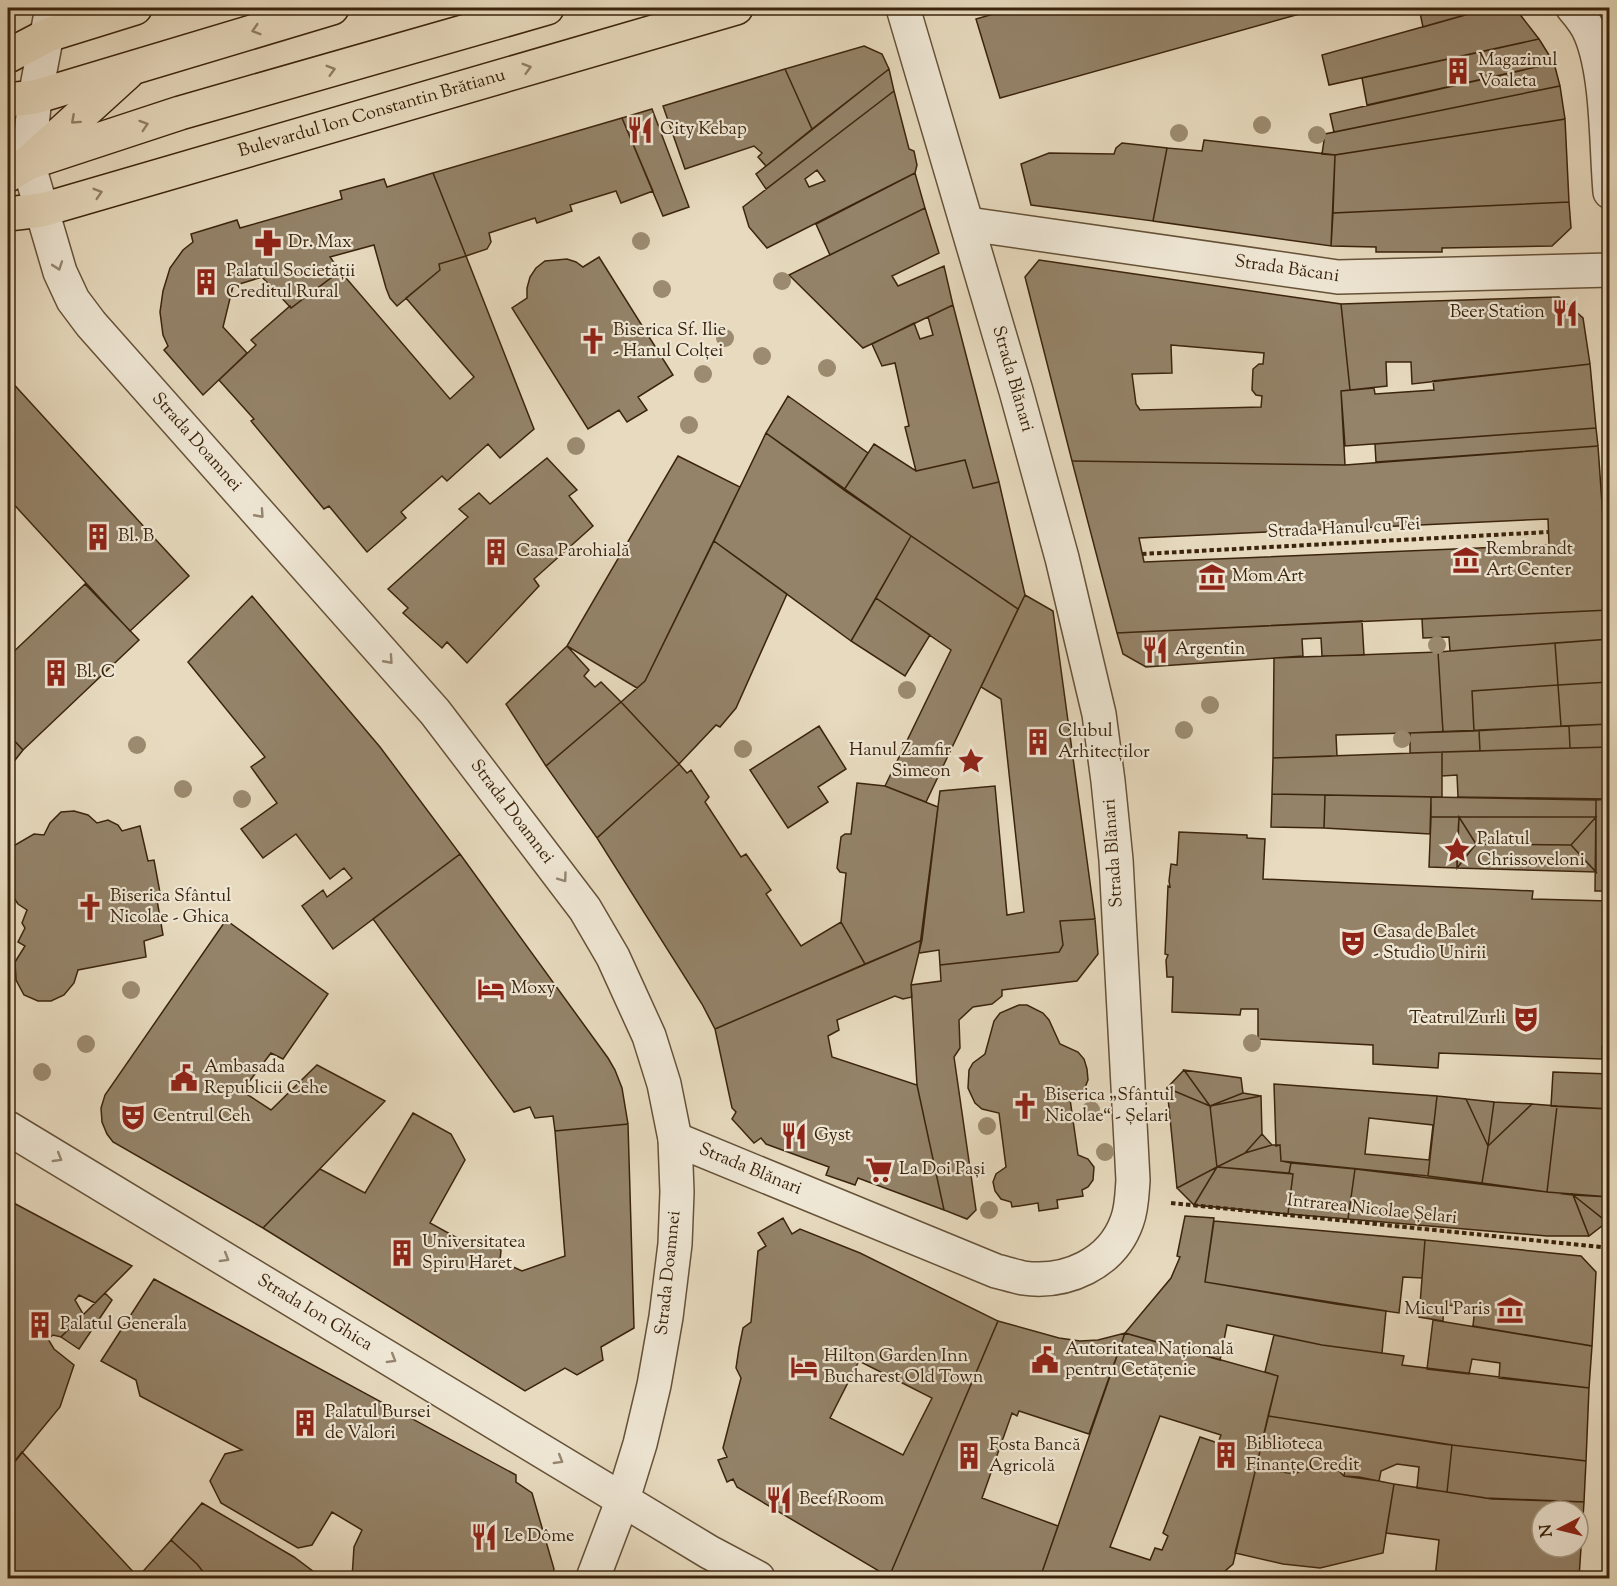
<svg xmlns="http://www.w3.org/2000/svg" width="1617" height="1586" font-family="'Sorts Mill Goudy',serif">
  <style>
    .building { fill: #948369; stroke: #3b240c; stroke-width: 1.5; fill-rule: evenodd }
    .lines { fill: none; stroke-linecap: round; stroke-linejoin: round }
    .street-casing { stroke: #665238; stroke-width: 36 }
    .primary-casing { stroke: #3b240c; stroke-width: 36 }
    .path { stroke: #3b240c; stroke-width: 4; stroke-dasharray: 4.5 3; stroke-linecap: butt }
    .street { stroke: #efe7d5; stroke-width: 33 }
    .primary { stroke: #e7dabe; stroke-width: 33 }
    .tree { fill: #9c8b70 }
    .oneway { stroke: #917f65 }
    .oneway2 { stroke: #958670 }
    .labels { text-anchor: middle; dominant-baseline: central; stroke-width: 4.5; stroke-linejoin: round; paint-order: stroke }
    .poi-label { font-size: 18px; fill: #3b240c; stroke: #efe7d5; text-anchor: start }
    .street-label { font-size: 18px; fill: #3b240c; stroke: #efe7d5 }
  </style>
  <rect width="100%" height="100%" fill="#e7dabe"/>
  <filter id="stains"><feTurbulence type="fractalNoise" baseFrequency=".00333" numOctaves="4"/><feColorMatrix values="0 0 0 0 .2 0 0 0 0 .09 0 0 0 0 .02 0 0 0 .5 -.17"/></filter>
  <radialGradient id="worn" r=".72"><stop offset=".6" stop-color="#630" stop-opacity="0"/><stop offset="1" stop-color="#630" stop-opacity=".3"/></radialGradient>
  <path class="building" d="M1014,8H1321L1000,98L976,19Z
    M1419,8H1490L1423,27Z
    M1490,8H1515L1539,39L1329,85L1322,55Z
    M1539,39L1554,63L1367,105L1362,78Z
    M864,46L882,54L889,69L812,129L785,69Z
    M1554,63L1560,86L1334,132L1330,114Z
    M785,69L812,129L766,166L758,157L762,153L754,146L685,169L663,106Z
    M889,69L894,91L766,189L756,174Z
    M1560,86L1565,119L1335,155L1322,154L1325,134Z
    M894,91L909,149L914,151L917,165L915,173L767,248L749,227L743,207ZM817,170L825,181L809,187L805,179Z
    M652,109L689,207L663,216L622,118Z
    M622,118L653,191L621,203L616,191L570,205L572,211L537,223L535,218L489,233L491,242L487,249L466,256L433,173Z
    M1565,119L1569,202L1333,213L1335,155Z
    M1204,140L1335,155L1331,246L1153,221L1167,148L1202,151Z
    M1122,143L1167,148L1153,221L1031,205L1021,164L1049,153L1114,154L1116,148Z
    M433,173L466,256L439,264L440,270L397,306L390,298L386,288L374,245L330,257L340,271L291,308L262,277L233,286L223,327L247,353L203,395L164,350L168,346L163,335L160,312L163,291L170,268L183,250L193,242L191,234L237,220L240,228L342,199L340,191L384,179L387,187Z
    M915,173L925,208L830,255L816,224Z
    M1569,202L1571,228L1552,246L1442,248V252H1376V247L1331,246L1333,213Z
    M925,208L939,253L892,276L898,286L944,266L953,305L863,348L789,275Z
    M466,256L534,429L500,458L488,444L447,481L442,476L401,512L406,518L367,552L329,506L324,509L251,421L254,419L219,380L256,345L251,340L290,306L291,308L340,271L450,399L474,377L406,298L440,270L439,264Z
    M599,257L673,375L638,397L647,410L627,422L619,410L588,429L512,308L527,298V288L530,277L536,268L545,261L567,259L576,262L583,267Z
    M1039,260L1341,304L1350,390L1341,391L1345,465L1072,461L1025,277ZM1171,345L1264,353L1263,364H1259L1253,369L1252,390L1256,395L1262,396L1261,407L1140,410L1136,404L1132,374L1172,373Z
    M1559,297L1583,318L1590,364L1412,384L1411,362H1386L1387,386L1350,390L1341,304Z
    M953,305L999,482L973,488L965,460L916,471L905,427L909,426L895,363L882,366L872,344L914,323L920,339L933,335L928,317Z
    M1590,364L1596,428L1345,446L1341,391L1374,388L1375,394L1434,390L1433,381Z
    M8,378L189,576L130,631L8,498Z
    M788,396L868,453L844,490L766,433Z
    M1596,428L1598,446L1376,462L1375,444Z
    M766,433L911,536L851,641L714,541Z
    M874,444L916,471L965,460L973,488L999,482L1025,595L1018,609L844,490Z
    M1598,446L1605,547L1610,551V582L1607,585L1609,610L1117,633L1072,461L1345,465ZM1548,519L1549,545L1144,562L1139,538Z
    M678,456L740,487L645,681L637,688L567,646Z
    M547,458L577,490L569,496L593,526L534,579L539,586L467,663L447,642L442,648L403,613L408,608L388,589L468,517L459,509L479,493L490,504Z
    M911,536L1018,609L926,802L885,786L951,650L876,598Z
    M714,541L787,594L736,708L720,727L716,725L679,764L621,702L645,681Z
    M85,584L139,640L23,750L8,734V657Z
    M1025,595L1053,611L1095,919L1060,921L1063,945L1059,952L940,965L939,950L919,953L940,791L995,786L1007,915L1024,912L1001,699L981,687Z
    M252,596L380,747L460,854L333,949L302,906L323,890L327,897L352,878L344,868L330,879L296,834L263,858L241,829L277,803L251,767L265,757L188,662Z
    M876,598L930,635L905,676L851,641Z
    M1609,610L1610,639L1450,651L1449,637L1423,638L1422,619Z
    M1362,621L1364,655L1322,656L1321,638L1302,639L1303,656L1146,667L1123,654L1117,633Z
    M1610,639V682L1558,685L1555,643Z
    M1555,643L1558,685L1472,691L1474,731L1443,732L1438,652Z
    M567,646L589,670L584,676L595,687L601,682L621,702L546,766L506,704Z
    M1438,652L1443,732L1336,735L1337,756L1273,758L1274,658Z
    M1610,682V724L1561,726L1558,685Z
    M1558,685L1561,726L1474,731L1472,691Z
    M621,702L679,764L597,838L546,766Z
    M1610,724V747L1570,748L1569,726Z
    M819,726L846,769L818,787L828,802L788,828L750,770Z
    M1569,726L1570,748L1480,751L1479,730Z
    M1479,730L1480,751L1410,753V733Z
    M8,734L23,750L8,769Z
    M1610,747V799L1458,797L1457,775L1442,776V752Z
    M1442,752V797L1272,794L1273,758Z
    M679,764L687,773L691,770L709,797L705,802L741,857L746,854L771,890L766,894L801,946L841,922L865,964L715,1029L702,1004L597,838Z
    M857,783L885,786L938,807L922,940L865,964L841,922L846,873L840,872L837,868L841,837L845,834H851Z
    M1272,794L1325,795L1324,828L1271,827Z
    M1325,795L1431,797L1430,834L1324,828Z
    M1431,797L1596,800V817H1431Z
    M1610,799V891H1595L1596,800Z
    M74,811L88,815L97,823L108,820L118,825L122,831L140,826L148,861L154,860L161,898L157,900L163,935L144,941L146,957L78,970L74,983L64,995L51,1001H38L24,995L16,980L15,962L25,946L18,942L25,928L22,923L27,910L18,904L8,889V859L15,845L34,834L44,835L50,823L61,812Z
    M1431,817H1459L1457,868L1429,867Z
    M1459,817L1476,844L1457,868V850Z
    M1459,817H1596L1571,845L1476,844Z
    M1596,817V872L1571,845Z
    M1179,832L1247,835V838L1265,839L1263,879L1533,891L1532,899L1609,901L1610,1046H1602V1059L1439,1053L1438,1068L1373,1064V1045L1258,1039V1009H1241L1240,1015L1172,1012L1173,977H1167L1166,960L1168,955L1165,954L1168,886L1170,887L1169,881L1171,864L1177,865Z
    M1476,844L1571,845L1596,872L1457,868Z
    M460,854L608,1058L615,1070L622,1088L628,1124L555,1131L553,1116L535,1118L530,1107L514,1112L373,919Z
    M1095,919L1098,954L1077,981L1002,990V996L992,1004L973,1007L959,1020L960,1048L954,1057L976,1210L967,1219L944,1210L917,1085L911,985L941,981L940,965L1059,952L1063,945L1060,921Z
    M226,920L328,994L283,1059L271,1053L242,1091L271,1110L317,1065L385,1101L263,1228L113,1142L107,1134L102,1122L101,1108L105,1095Z
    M922,940L911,985L912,997L903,999L895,996L837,1020L839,1030L828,1036L832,1057L917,1085L944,1210L858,1178L855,1185L826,1175L829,1167L766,1144L761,1138L754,1143L732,1119L736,1112L732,1108L715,1029Z
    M1019,1005H1027L1043,1013L1049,1020L1060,1044L1078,1052L1084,1059L1087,1069L1088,1080L1084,1090L1070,1099L1078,1155L1088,1159L1094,1167L1093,1180L1088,1187L1082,1190L1083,1196L1057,1200L1058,1208L1039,1211L1038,1203L1012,1207L1011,1202L1001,1199L995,1191L993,1182L996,1174L1006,1167L999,1113L982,1109L975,1103L968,1088L969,1070L973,1063L985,1054L994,1021L1000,1013Z
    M1184,1070L1210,1106L1167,1088Z
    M1184,1070L1241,1078L1243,1093L1210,1106Z
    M1553,1072L1610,1074L1607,1109L1551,1106Z
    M1274,1084L1437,1096L1428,1176L1281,1161L1280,1145L1276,1146Z
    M1167,1088L1210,1106L1217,1167L1177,1188Z
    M1243,1093L1261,1096L1210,1106Z
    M1261,1096L1262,1134L1245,1153L1217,1167L1210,1106Z
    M1437,1096L1466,1099L1488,1146L1482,1183L1428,1176Z
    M1466,1099L1494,1102L1488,1146Z
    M1494,1102L1532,1104L1488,1146Z
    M1532,1104L1557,1106L1547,1192L1482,1183L1488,1146Z
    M1557,1106L1610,1109V1197L1547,1192Z
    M413,1113L451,1134L465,1160L430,1223L470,1245L479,1239L491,1241L501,1250L500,1261L522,1271L565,1256L555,1131L628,1124L634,1328L601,1347L603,1360L577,1375L565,1368L525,1391L263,1228L320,1169L365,1193Z
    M1369,1118L1433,1125L1429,1160L1365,1154Z
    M1262,1134L1272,1145L1245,1153Z
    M1272,1145H1280L1281,1161L1291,1163L1289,1173L1217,1167L1245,1153Z
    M1291,1163L1355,1169L1348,1219L1288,1214L1293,1174L1289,1173Z
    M1217,1167L1293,1174L1288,1214L1194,1205Z
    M1217,1167L1194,1205L1177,1188Z
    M1355,1169L1573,1195L1589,1236H1547L1348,1219Z
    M1573,1195L1610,1197L1607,1222Z
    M1573,1195L1607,1222L1589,1236Z
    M8,1200L132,1266L95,1303L79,1295L75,1300L83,1314L61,1337L53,1335L48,1339L54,1349L74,1365L60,1407L8,1470V1374L13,1371L8,1356Z
    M1185,1216L1214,1218L1205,1282L1386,1311L1382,1353L1322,1345L1227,1325L1220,1360L1125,1333L1171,1278L1180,1257L1177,1256Z
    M783,1218L792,1234L800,1229L860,1253L998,1321L889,1577L737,1487L733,1479L727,1482L718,1460L727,1457L723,1448L741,1378L736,1368L739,1348L743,1328L751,1322L758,1251L766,1246L758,1233ZM859,1361L932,1398L903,1455L830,1418Z
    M1214,1221L1425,1240L1422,1278L1403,1277L1399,1313L1336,1304L1205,1282Z
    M1425,1240L1581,1256L1596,1272L1592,1346L1473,1326L1475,1307L1444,1305L1443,1321L1419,1317Z
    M154,1279L516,1475V1482L532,1493L554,1569L551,1578H352L354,1547L362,1530L332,1512L312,1545L298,1548L221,1503L210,1481L225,1454L242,1450L140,1396L136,1380L101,1361Z
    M105,1293L112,1300L79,1349L61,1337Z
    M1433,1320L1592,1346L1589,1388L1499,1378L1500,1363L1472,1359L1469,1374L1427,1369Z
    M998,1321L1059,1338L1080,1341L1098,1340L1125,1333L1089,1434L1019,1411L1017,1416L1012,1413L982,1498L1058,1526L1040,1578H892L889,1577Z
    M1125,1333L1278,1376L1233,1564L1217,1578H1040ZM1160,1416L1221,1435L1218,1443L1200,1437L1163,1533L1168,1536L1162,1550L1155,1548L1150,1560L1110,1547Z
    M1274,1335L1322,1345L1404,1356L1402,1365L1589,1388L1586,1461L1443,1444L1268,1416L1278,1376L1265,1372Z
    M1268,1416L1452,1445L1447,1492L1417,1488L1419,1467L1397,1464L1381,1471L1379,1481L1344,1476L1345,1470L1304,1469L1295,1474L1256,1468Z
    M1452,1445L1586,1461L1584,1502L1492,1499L1447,1492Z
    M22,1452L138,1577L171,1540L197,1564L208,1578H8V1470Z
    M1256,1468L1295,1474L1304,1469L1338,1470L1344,1476L1359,1477L1394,1484L1383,1553L1320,1568L1283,1564L1235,1553Z
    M1394,1484L1486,1498L1584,1502L1579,1578H1435L1439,1540L1386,1533ZM1542,1511H1578V1547H1542Z
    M202,1503L294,1557L322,1578H208L197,1564L171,1540Z"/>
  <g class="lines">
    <defs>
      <g id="street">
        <path id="s1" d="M52,8L35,97L28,163L60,272L73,300L91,324L435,712L585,909L613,957L649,1036L664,1084L675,1139L677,1192L675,1244L666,1317L654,1385L640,1444L623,1499L593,1578"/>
        <path d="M1573,8C1580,16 1587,25 1591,35C1608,77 1606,147 1610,192"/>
        <path id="s2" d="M968,224L1338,277L1610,270"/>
        <path id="s3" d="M8,1128L709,1552L758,1578"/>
        <path id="s4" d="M675,1139L996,1271C1004,1273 1014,1276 1023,1278C1066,1284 1112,1264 1127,1221C1132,1208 1132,1193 1133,1180L1116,860L1108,781L1099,714L1062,558L1016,391L903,8"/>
      </g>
      <g id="primary">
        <path d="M8,56L48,35L135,8"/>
        <path d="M8,100L35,97L332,8"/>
        <path d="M28,163L180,113L547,8"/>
        <path d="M8,175L28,163L127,73"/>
        <path id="s5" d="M8,214L42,210L736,8"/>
      </g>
    </defs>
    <use href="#street" class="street-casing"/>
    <use href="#primary" class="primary-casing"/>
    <path class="path" d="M1604,529H1610
      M1142,554L1548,532
      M1171,1203L1610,1248"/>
    <use href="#street" class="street"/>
    <use href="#primary" class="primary"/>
  </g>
  <g class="tree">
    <circle cx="1262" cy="125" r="9"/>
    <circle cx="1179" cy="133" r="9"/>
    <circle cx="1317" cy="135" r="9"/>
    <circle cx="641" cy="241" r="9"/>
    <circle cx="782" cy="281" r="9"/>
    <circle cx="662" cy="289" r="9"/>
    <circle cx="725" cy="338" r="9"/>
    <circle cx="762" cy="356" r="9"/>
    <circle cx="827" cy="368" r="9"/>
    <circle cx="703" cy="374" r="9"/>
    <circle cx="689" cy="425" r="9"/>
    <circle cx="576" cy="446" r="9"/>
    <circle cx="1437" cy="645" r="9"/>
    <circle cx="907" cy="690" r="9"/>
    <circle cx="1210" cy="705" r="9"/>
    <circle cx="1184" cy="730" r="9"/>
    <circle cx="1402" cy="739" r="9"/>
    <circle cx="137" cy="745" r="9"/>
    <circle cx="743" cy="749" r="9"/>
    <circle cx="183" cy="789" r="9"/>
    <circle cx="242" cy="799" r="9"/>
    <circle cx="131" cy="990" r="9"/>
    <circle cx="1252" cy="1043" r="9"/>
    <circle cx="86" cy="1044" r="9"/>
    <circle cx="42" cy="1072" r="9"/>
    <circle cx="1091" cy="1110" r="9"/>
    <circle cx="987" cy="1126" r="9"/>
    <circle cx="1105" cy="1152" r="9"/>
    <circle cx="989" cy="1210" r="9"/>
  </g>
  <defs><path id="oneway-chevron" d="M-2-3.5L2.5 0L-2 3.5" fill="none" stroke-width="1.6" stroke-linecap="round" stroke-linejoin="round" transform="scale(1.5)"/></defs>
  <g class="oneway">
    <use href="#oneway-chevron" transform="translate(256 30) rotate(163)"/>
    <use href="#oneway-chevron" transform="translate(527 68) rotate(-16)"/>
    <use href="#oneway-chevron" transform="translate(331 70) rotate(-16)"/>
    <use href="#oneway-chevron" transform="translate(75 120) rotate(138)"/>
    <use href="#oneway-chevron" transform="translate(144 125) rotate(-18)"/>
    <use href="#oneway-chevron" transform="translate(98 193) rotate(-17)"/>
  </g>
  <g class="oneway2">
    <use href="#oneway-chevron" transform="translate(58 266) rotate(71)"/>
    <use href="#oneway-chevron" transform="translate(260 514) rotate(48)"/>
    <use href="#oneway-chevron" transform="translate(389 660) rotate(48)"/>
    <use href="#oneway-chevron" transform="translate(563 878) rotate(54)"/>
    <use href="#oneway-chevron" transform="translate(58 1158) rotate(31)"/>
    <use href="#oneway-chevron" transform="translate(225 1258) rotate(31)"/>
    <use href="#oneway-chevron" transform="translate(392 1359) rotate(31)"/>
    <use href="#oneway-chevron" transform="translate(559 1460) rotate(31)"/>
  </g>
  <defs>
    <symbol id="building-bare" viewBox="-9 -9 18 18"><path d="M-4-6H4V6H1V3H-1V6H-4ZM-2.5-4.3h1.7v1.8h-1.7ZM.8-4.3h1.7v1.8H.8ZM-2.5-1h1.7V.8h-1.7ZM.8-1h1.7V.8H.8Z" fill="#8f2418" stroke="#efe7d5" stroke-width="2.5" paint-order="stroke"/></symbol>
    <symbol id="restaurant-bare" viewBox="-9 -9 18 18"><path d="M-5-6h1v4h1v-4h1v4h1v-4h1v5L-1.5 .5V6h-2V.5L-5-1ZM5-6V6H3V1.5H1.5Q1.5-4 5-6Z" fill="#8f2418" stroke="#efe7d5" stroke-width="2.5" paint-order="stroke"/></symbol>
    <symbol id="pharmacy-bare" viewBox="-9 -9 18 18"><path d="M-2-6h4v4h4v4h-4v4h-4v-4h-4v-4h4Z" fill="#8f2418" stroke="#efe7d5" stroke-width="2.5" paint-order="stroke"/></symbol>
    <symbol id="church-bare" viewBox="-9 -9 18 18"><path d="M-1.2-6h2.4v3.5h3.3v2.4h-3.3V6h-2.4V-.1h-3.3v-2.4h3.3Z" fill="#8f2418" stroke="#efe7d5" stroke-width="2.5" paint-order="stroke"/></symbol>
    <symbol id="museum-bare" viewBox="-9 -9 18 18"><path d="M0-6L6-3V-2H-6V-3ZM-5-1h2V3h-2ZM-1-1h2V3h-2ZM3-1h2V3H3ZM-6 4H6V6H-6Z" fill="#8f2418" stroke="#efe7d5" stroke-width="2.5" paint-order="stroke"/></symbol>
    <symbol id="sight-bare" viewBox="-9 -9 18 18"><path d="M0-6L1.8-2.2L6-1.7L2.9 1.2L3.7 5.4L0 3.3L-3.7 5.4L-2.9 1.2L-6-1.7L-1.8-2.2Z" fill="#8f2418" stroke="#efe7d5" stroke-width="2.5" paint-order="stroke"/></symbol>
    <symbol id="theatre-bare" viewBox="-9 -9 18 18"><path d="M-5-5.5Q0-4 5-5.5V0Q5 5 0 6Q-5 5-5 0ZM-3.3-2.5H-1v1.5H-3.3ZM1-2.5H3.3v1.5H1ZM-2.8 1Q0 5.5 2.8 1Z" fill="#8f2418" stroke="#efe7d5" stroke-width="2.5" paint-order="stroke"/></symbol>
    <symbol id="hotel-bare" viewBox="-9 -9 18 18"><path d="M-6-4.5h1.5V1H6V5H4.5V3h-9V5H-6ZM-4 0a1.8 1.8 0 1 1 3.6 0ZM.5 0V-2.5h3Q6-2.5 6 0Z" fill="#8f2418" stroke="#efe7d5" stroke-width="2.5" paint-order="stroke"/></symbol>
    <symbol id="civic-bare" viewBox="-9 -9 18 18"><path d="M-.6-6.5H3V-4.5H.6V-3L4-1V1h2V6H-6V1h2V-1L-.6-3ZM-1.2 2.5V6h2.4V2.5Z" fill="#8f2418" stroke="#efe7d5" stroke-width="2.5" paint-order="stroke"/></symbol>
    <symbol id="supermarket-bare" viewBox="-9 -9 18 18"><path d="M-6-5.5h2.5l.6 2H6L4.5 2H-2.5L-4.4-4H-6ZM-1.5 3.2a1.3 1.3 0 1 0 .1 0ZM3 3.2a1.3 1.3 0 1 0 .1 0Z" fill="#8f2418" stroke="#efe7d5" stroke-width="2.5" paint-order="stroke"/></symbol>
  </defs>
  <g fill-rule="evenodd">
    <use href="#building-bare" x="1439" y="52" width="38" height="38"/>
    <use href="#restaurant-bare" x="621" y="111" width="38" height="38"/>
    <use href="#pharmacy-bare" x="249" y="224" width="38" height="38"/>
    <use href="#building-bare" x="187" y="263" width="38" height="38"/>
    <use href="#restaurant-bare" x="1546" y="294" width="38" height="38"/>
    <use href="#church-bare" x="574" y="322" width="38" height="38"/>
    <use href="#building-bare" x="79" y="518" width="38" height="38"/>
    <use href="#building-bare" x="477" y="533" width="38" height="38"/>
    <use href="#museum-bare" x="1447" y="541" width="38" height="38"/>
    <use href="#museum-bare" x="1193" y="558" width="38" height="38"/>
    <use href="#restaurant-bare" x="1136" y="631" width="38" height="38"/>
    <use href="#building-bare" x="37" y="654" width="38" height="38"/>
    <use href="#building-bare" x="1019" y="723" width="38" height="38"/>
    <use href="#sight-bare" x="952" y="742" width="38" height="38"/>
    <use href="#sight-bare" x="1438" y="831" width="38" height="38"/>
    <use href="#church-bare" x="71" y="888" width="38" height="38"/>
    <use href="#theatre-bare" x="1334" y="924" width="38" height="38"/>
    <use href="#hotel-bare" x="472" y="970" width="38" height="38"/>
    <use href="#theatre-bare" x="1507" y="1000" width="38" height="38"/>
    <use href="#civic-bare" x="165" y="1059" width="38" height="38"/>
    <use href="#church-bare" x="1006" y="1087" width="38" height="38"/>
    <use href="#theatre-bare" x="114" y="1098" width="38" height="38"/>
    <use href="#restaurant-bare" x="775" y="1117" width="38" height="38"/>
    <use href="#supermarket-bare" x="860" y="1151" width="38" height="38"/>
    <use href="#building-bare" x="383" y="1234" width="38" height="38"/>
    <use href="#museum-bare" x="1491" y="1291" width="38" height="38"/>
    <use href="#building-bare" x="21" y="1306" width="38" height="38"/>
    <use href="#civic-bare" x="1026" y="1341" width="38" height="38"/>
    <use href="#hotel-bare" x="785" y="1348" width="38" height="38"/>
    <use href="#building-bare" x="286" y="1404" width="38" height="38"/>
    <use href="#building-bare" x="1207" y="1436" width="38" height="38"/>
    <use href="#building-bare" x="950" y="1437" width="38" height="38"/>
    <use href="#restaurant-bare" x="760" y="1481" width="38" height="38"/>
    <use href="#restaurant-bare" x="465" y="1518" width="38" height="38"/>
  </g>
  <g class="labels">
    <g class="poi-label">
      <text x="1478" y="61">Magazinul<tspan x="1478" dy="21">Voaleta</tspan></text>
      <text x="660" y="130">City Kebap</text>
      <text x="288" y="243">Dr. Max</text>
      <text x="226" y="272">Palatul Societății<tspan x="226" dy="21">Creditul Rural</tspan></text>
      <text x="1545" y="313" text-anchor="end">Beer Station</text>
      <text x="613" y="331">Biserica Sf. Ilie<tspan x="613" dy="21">- Hanul Colței</tspan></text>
      <text x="118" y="537">Bl. B</text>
      <text x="1486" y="550">Rembrandt<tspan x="1486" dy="21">Art Center</tspan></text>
      <text x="516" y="552">Casa Parohială</text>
      <text x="1232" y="577">Mom Art</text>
      <text x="1175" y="650">Argentin</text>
      <text x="76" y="673">Bl. C</text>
      <text x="1058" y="732">Clubul<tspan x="1058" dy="21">Arhitecților</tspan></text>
      <text x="951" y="751" text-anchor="end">Hanul Zamfir<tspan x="951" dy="21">Simeon</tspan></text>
      <text x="1477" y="840">Palatul<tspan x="1477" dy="21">Chrissoveloni</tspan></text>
      <text x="110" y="897">Biserica Sfântul<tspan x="110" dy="21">Nicolae - Ghica</tspan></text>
      <text x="1373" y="933">Casa de Balet<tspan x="1373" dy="21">- Studio Unirii</tspan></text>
      <text x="511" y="989">Moxy</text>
      <text x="1506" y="1019" text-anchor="end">Teatrul Zurli</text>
      <text x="204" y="1068">Ambasada<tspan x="204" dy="21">Republicii Cehe</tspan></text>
      <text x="1045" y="1096">Biserica „Sfântul<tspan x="1045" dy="21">Nicolae“ - Șelari</tspan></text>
      <text x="153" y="1117">Centrul Ceh</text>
      <text x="814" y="1136">Gyst</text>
      <text x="899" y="1170">La Doi Pași</text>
      <text x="422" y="1243">Universitatea<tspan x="422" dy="21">Spiru Haret</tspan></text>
      <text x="1490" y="1310" text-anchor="end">Micul Paris</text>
      <text x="60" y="1325">Palatul Generala</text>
      <text x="1065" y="1350">Autoritatea Națională<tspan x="1065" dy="21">pentru Cetățenie</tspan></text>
      <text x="824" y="1357">Hilton Garden Inn<tspan x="824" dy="21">Bucharest Old Town</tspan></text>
      <text x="325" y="1413">Palatul Bursei<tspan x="325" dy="21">de Valori</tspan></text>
      <text x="1246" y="1445">Biblioteca<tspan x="1246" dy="21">Finanțe Credit</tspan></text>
      <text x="989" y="1446">Fosta Bancă<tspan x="989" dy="21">Agricolă</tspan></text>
      <text x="799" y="1500">Beef Room</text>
      <text x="504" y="1537">Le Dôme</text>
    </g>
    <g class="street-label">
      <text stroke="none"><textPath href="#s5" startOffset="378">Bulevardul Ion Constantin Brătianu</textPath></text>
      <text stroke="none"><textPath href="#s2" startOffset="322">Strada Băcani</textPath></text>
      <text transform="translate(1012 379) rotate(74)">Strada Blănari</text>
      <text stroke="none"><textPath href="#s1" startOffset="490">Strada Doamnei</textPath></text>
      <text transform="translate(1344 529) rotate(-3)">Strada Hanul cu Tei</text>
      <text stroke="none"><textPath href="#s1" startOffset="976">Strada Doamnei</textPath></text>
      <text transform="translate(1114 853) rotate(-94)">Strada Blănari</text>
      <text stroke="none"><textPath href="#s4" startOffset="81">Strada Blănari</textPath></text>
      <text transform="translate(1372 1210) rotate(6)">Intrarea Nicolae Șelari</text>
      <text transform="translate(669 1273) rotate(-84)">Strada Doamnei</text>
      <text stroke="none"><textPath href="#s3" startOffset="358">Strada Ion Ghica</textPath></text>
    </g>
  </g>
  <rect width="1617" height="1586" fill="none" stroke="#e7dabe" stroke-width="30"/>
  <rect x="9" y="9" width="1599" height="1568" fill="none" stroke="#3b240c" stroke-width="3"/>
  <rect x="15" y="15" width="1587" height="1556" fill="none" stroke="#3b240c" stroke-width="1.5"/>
  <g transform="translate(1560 1529) rotate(263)"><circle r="28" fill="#efe7d5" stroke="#a79985" stroke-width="1.5"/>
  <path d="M0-4.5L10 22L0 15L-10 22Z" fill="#8f2418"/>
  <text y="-9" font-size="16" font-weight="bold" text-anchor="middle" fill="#3b240c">N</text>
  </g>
  <rect width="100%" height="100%" filter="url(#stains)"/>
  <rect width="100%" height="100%" fill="url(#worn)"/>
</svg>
